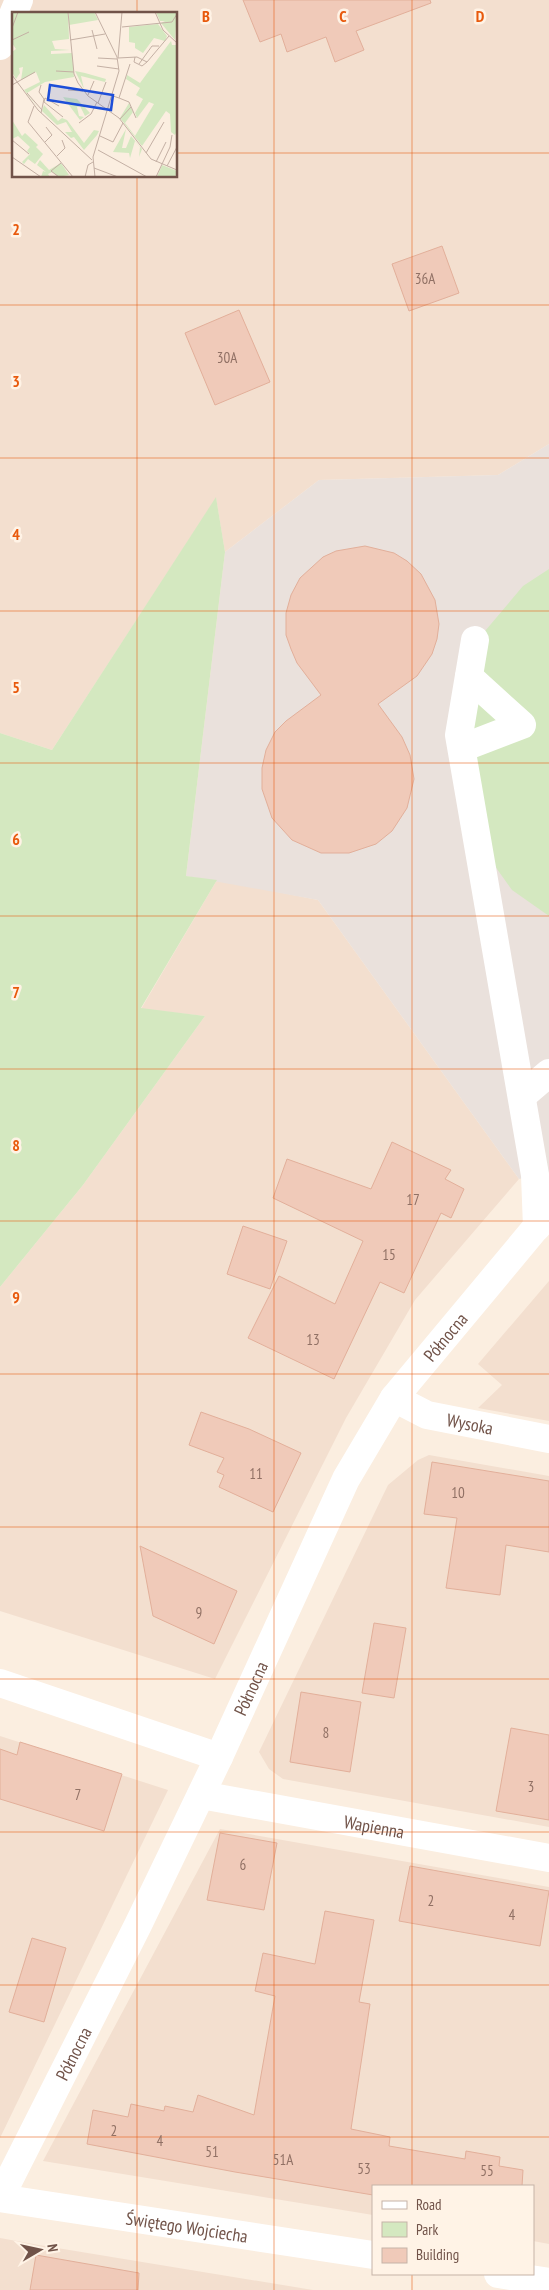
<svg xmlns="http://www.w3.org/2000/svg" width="549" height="2290" font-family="'PT Sans Narrow',sans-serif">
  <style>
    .residential { fill: #f3dfcf; fill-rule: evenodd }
    .industrial { fill: #eae1dc }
    .green { fill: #d4e8c0 }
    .building { fill: #f0cab9; stroke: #e2af9a }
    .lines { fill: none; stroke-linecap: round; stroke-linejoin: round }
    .minor { stroke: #fff; stroke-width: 28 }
    .grid { fill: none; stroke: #e8590c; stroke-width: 1; stroke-opacity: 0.55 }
    .labels { text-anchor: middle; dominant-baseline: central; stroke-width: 5; stroke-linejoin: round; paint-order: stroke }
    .number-label { font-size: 15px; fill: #917165 }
    .street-label { font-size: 18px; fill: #715349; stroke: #fff3e6 }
    .inset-road { fill: none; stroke: #c4b0a4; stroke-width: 1 }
    .view { fill: #1d4ed8; fill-opacity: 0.15; stroke: #1d4ed8; stroke-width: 2.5 }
    .inset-edge { fill: none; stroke: #715349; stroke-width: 2.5 }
    .grid-label { font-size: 16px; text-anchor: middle; font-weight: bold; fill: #e8590c; stroke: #fff3e6; stroke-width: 5; stroke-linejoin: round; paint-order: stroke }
  </style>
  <rect width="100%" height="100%" fill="#fbeee0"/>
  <path class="residential" d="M0,0H549V444L498,475L319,480L225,552L216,498L52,750L0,733ZM14,14H176V176H14Z
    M217,880L318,900L519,1179L415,1300L346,1418L215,1679L0,1611V1287L83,1185L205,1016L141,1009Z
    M549,1281V1421L478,1408L502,1385L478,1364Z
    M429,1455L549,1476V1827L283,1779L269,1769L259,1752L388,1485L418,1460Z
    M0,1736L168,1790L0,2138Z
    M220,1829L549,1887V2244L533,2241V2186H373V2215L43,2161Z
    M0,2238L39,2245L313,2290H0Z"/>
  <path class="industrial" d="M549,444V1172L519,1179L318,900L186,876L225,552L319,480L498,475Z"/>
  <path class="green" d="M216,497L225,552L186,876L217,880L141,1008L205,1016L83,1185L0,1287V733L52,750Z
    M549,569V916L512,890L472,834L455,701L480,637L523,586Z"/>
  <path class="building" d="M243,0H430L431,3L356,31L364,50L335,62L326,37L287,52L281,34L260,42Z
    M442,246L459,293L409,311L392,264Z
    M239,310L270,382L215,405L185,333Z
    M365,546L394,553L407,561L421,574L435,600L439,624L437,639L432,654L417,676L378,704L402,737L410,755L414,779L407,808L392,831L376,844L349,853H321L292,840L272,818L262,789V768L266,750L275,732L286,721L321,695L297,663L291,649L286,635V613L291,595L300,578L323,557L336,551Z
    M392,1142L451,1170L445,1179L464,1189L451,1218L441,1213L404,1293L380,1282L334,1379L248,1338L279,1276L335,1304L363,1241L273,1198L287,1159L371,1189Z
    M243,1226L287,1241L270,1289L227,1274Z
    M201,1412L249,1429L301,1453L273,1512L219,1487L224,1475L217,1472L224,1458L189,1445Z
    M432,1462L549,1481V1552L506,1545L500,1595L446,1588L457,1518L424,1514Z
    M140,1546L237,1591L214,1644L153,1616Z
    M374,1623L406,1628L394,1698L362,1693Z
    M301,1692L361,1702L350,1772L290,1762Z
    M511,1728L549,1735V1820L496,1811Z
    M20,1742L122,1774L104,1831L0,1799V1749L17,1755Z
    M220,1833L277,1843L264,1910L207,1900Z
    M410,1866L549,1891L540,1946L399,1921Z
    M325,1911L374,1920L359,2002L370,2004L351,2129L390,2137L389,2146L465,2159L466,2151L500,2157L499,2166L523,2170L522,2186H373V2195L235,2172L87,2144L93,2110L128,2117L131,2104L164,2111L165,2106L193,2112L198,2095L254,2115L275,1996L255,1991L263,1953L315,1964Z
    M32,1938L66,1948L44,2022L9,2012Z
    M36,2255L139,2273L138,2290H30Z"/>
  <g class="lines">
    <g class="minor">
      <path d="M0,46L19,0"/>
      <path d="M475,640L459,735L535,1175L537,1227"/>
      <path d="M462,748L522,725L469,677"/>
      <path d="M522,1096L549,1073"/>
      <path id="s1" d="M394,1398L427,1415L549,1439"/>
      <path d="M0,1683L219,1757"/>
      <path id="s2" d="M201,1795L549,1858"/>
      <path id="s3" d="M0,2198L138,1925L219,1757L346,1479L394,1398L549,1212"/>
      <path id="s4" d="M0,2198L373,2255"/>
      <path d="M498,2274L549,2282"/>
    </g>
  </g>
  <path class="grid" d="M137,0V14M274,0V2290M412,0V2186M0,153H14M176,153H549M137,176V2290M0,305H549M0,458H549M0,611H549M0,763H549M0,916H549M0,1069H549M0,1221H549M0,1374H549M0,1527H549M0,1679H549M0,1832H549M0,1985H549M0,2137H549M412,2274V2290"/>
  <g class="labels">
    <g class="number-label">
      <text x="425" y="278">36A</text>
      <text x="227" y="357">30A</text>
      <text x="413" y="1199">17</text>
      <text x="389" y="1254">15</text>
      <text x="313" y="1339">13</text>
      <text x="256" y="1473">11</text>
      <text x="458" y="1492">10</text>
      <text x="199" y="1612">9</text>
      <text x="326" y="1732">8</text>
      <text x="531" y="1786">3</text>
      <text x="78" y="1794">7</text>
      <text x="243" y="1864">6</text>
      <text x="431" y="1900">2</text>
      <text x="512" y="1914">4</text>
      <text x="114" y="2130">2</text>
      <text x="160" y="2140">4</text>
      <text x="212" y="2151">51</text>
      <text x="283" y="2159">51A</text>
      <text x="364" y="2168">53</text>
      <text x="487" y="2170">55</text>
    </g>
    <g class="street-label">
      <text stroke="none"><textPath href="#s3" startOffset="972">Północna</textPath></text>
      <text stroke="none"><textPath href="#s1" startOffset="81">Wysoka</textPath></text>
      <text stroke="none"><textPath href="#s3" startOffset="568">Północna</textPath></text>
      <text stroke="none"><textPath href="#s2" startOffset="176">Wapienna</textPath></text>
      <text stroke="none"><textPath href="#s3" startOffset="162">Północna</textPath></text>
      <text stroke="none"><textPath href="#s4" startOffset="189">Świętego Wojciecha</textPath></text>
    </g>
  </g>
  <g transform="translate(12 12)">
    <rect width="165" height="165" fill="#fbeee0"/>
    <path d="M0,0H56L57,27L40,29L43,37L58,38L39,39V42L60,41L62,65L33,70L15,81L27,97L12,78L28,70L24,60L9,68L11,55L7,56L8,61L4,67L0,60V40L4,37L0,31ZM57,0H82L86,8L57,13ZM144,0H165L163,28L149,11L153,9H148ZM146,12L155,24L153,29L142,26L131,41L123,36V31L117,30V15ZM159,29L160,33H165V119L163,123L159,120L158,102L154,99L130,134L108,106L117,91L121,100L113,111L123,124L142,92L137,90L125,106L123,101L131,87L124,83L128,76L114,67L115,63L128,71ZM63,59L73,61L94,67L93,70L69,64L72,77ZM51,85L65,87L78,101L73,104L68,94L65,95L67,104L72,105L68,108ZM32,93L46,109L50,106L55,108L72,131L82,118L87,119L85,123L72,138L62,125L59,126L53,120H60L54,110L45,113L30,99ZM0,108L10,124L13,121L26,133L24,135L31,142L23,152L16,147L12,152L10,150L18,142L15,139L18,135L6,124L0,127ZM114,117L110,136H114L119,124L130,137L127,145L128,135L123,129L118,146L117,141L101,140ZM28,148L37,158L49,151L57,163L47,165L40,160L36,162L38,165H29L31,159L34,160L25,153ZM150,153L165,159L163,165H145Z" fill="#d4e8c0"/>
    <path class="inset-road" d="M56,0L62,62L66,71L76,84L107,106L139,147L165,158M83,0L105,45L107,59L81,145L83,165M143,0L151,18L165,31M110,15L160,10L165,2M0,16L6,0M80,18L85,37M0,28L17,20M58,28L93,22M86,46L105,47M106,46L125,45L135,50L130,54L122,50L123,45M106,46L110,0M135,50L157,24M127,52L140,34H147M85,54L107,57M44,59L62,60M0,63L26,98L80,148M0,73L23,60M29,73L27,80L32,87L29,101M56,78L71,79M15,81L30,98M76,83L82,69M101,84L107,86L118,52M107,86L117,90L124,106M86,91L94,70M22,94L16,110L61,165M47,94L33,86L32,90L51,105M108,107L119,95M67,111L79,102L85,90M88,124L101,130L111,111M0,128L17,142M33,130L40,123L34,115M86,138L135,165M134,141L152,110M45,144L53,136L50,128M0,145L29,165M144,150L154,130M155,154L165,135M82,156L106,165M47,165L39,159L49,151M73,165L76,153L81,150M144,165L158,135L160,123"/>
    <path class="view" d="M38,73L101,83L99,98L36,88Z"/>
    <rect width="165" height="165" class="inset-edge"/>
  </g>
  <g class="grid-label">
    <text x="206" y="22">B</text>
    <text x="343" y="22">C</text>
    <text x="480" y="22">D</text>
    <text x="16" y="235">2</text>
    <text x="16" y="387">3</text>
    <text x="16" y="540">4</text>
    <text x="16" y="693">5</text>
    <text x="16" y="845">6</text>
    <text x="16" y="998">7</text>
    <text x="16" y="1151">8</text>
    <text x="16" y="1303">9</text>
  </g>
  <rect x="372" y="2185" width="162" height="90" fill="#fff3e6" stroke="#c6b3a7"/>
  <rect x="382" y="2201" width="25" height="8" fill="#ffffff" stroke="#c6b3a7"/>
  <text x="416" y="2210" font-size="15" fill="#715349">Road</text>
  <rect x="382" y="2222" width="25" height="15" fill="#d4e8c0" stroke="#c6b3a7"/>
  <text x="416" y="2235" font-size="15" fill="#715349">Park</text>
  <rect x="382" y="2248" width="25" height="15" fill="#f0cab9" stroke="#c6b3a7"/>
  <text x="416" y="2260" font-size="15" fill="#715349">Building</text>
  <g transform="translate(40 2250) rotate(81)" stroke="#fff3e6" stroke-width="4" paint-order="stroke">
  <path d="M0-4L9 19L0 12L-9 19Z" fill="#715349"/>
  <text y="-8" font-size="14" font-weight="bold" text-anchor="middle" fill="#715349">N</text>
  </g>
</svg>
